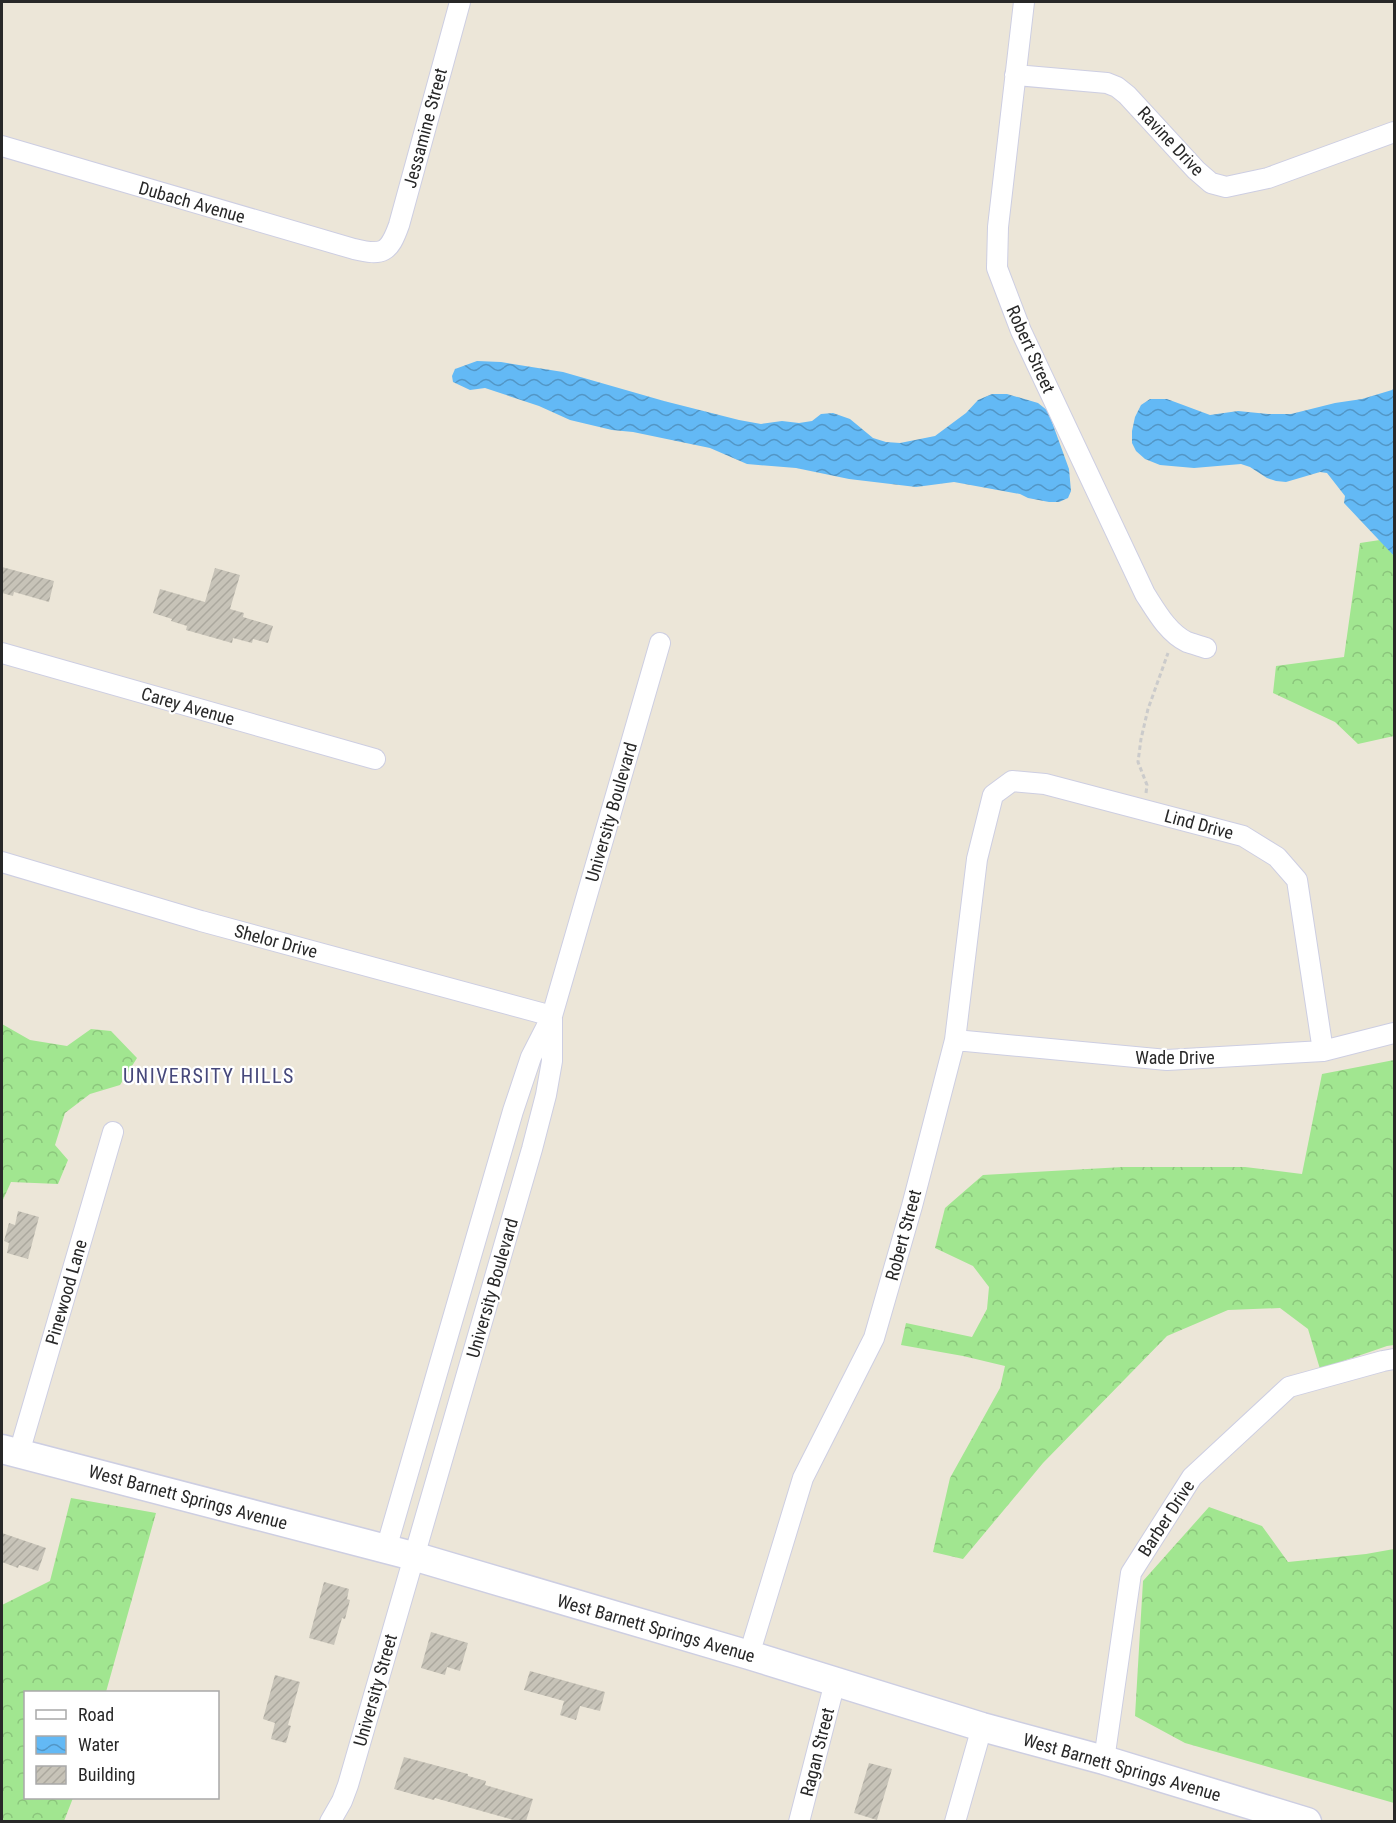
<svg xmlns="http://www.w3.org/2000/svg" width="1396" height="1823" font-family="'Roboto Condensed',sans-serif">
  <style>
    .forest { fill: url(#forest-crowns) }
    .water { fill: url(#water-waves) }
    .building { fill: url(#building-hatch) }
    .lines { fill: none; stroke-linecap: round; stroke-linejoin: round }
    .street-casing { stroke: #cdcee2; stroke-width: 22 }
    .secondary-casing { stroke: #cdcee2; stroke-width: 31 }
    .path { stroke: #cbcbcb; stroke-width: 3; stroke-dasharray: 4.5 3; stroke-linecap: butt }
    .street { stroke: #fff; stroke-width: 20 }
    .secondary { stroke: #fff; stroke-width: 28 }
    .labels { text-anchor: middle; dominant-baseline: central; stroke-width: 4.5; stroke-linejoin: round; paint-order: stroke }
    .street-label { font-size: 18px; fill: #282828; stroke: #fff }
    .neighbourhood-label { font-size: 20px; letter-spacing: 1.5px; fill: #46487b; stroke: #fff }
  </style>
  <defs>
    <pattern id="forest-crowns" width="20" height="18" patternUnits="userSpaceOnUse" patternTransform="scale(1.5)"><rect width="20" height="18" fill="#a1e690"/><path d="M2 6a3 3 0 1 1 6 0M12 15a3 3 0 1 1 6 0" fill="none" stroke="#8bc57c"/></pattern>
    <pattern id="water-waves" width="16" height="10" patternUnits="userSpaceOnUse" patternTransform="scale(1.5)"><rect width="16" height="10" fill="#63b9f5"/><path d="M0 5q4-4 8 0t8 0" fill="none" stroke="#5296c6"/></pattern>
    <pattern id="building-hatch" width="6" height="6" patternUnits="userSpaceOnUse" patternTransform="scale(1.5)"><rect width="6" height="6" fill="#c7c3b8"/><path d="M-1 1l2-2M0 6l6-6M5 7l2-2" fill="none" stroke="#aba89e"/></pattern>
  </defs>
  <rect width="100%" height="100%" fill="#ece6d8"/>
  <path class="forest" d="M1380,540L1394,556V736L1358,744L1335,722L1273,693L1276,666L1344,657L1360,543Z
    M2,1024L30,1040L67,1046L91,1029L111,1031L137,1058L120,1085L90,1094L65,1113L55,1145L68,1160L58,1184L11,1182L2,1202Z
    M1394,1060V1345L1387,1346L1320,1369L1308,1329L1280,1308L1228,1310L1167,1336L1043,1463L963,1559L933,1552L950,1478L1000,1388L1005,1366L963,1356L901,1345L906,1323L972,1337L987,1309L989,1287L973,1266L935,1248L945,1208L983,1175L1123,1167H1245L1302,1174L1322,1074Z
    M71,1498L156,1513L106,1692H26V1798H73L64,1821H2V1605L50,1581Z
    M1209,1507L1262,1526L1288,1562L1366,1554L1394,1549V1803L1185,1743L1135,1716L1143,1581Z"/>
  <path class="water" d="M477,361L501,362L563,372L664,401L739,420L761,424L782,421L799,423L812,421L821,414L833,413L850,419L873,438L886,442L900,443L935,436L966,413L978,400L992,394H1007L1038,403L1048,411L1069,469L1071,491L1068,498L1059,502H1049L1028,498L1020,494L954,482L916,487L849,479L796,468L747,464L710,448L633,432L612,430L570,420L539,406L485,388L470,390L453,382L452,376L455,369Z
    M1394,388V556L1344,503L1345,496L1327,473L1320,472L1286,482L1276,481L1267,478L1250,467L1241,464L1194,468L1160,465L1145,459L1136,451L1132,443V431L1135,417L1141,405L1150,399H1167L1210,415L1238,411L1268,414H1291L1335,403L1362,399L1392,390Z"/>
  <path class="building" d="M2,567L54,581L49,602L14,592L13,596L2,593Z
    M215,568L240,575L230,609L244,613L243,617L273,626L268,643L253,639L252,643L233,638L232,643L186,630L187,626L171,621L172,619L153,613L160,589L205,602Z
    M18,1211L39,1217L28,1259L7,1253L9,1243L4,1241L9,1223L15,1225Z
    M2,1533L46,1548L38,1571L19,1565L18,1568L2,1562Z
    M324,1582L349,1589L347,1599L350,1600L345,1619L342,1618L334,1645L309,1638Z
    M431,1632L468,1643L460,1671L447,1667L445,1675L421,1668Z
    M530,1671L605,1692L600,1711L580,1706L576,1720L560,1715L564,1701L524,1690Z
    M275,1675L300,1682L288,1725L291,1726L286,1743L271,1739L275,1723L263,1719Z
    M404,1757L468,1774V1776L486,1781L485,1785L533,1799L526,1821H517L435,1798L434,1800L394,1789Z
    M869,1763L892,1769L877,1820L854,1813Z"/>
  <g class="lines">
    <defs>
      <path id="street" d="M1024,2L998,227L997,268L1021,331L1145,594C1156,611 1168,633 1187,642C1193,644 1200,646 1206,648
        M1015,75L1107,83L1117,87L1127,95L1196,170L1211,183L1226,187L1268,178L1394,132
        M2,146L354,249C383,256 389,253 399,225L460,2
        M2,653L375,759
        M2,862L201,921L552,1016
        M955,1040L1167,1060L1323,1051L1394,1033
        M19,1453L113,1132
        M386,1549L513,1111L531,1057L552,1016L660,643
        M749,1655L803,1478L874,1338L912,1206L955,1040L977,859L993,795L1012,781L1045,784L1243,836L1277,857L1297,880L1323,1051
        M1104,1760L1131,1573L1192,1477L1289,1387L1383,1361L1394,1359
        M330,1822L342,1801L348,1785L532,1149L546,1095L552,1061V1019
        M799,1822L835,1682
        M955,1822L982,1727"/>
      <path id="secondary" d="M2,1449L413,1556L749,1655L982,1727L1104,1760L1307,1822"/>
    </defs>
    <use href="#street" class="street-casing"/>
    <use href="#secondary" class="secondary-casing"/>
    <path class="path" d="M1146,793L1147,785L1138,762L1141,739L1148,709L1168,653"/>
    <use href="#street" class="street"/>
    <use href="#secondary" class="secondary"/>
  </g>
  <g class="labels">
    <g class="street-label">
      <text transform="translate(425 128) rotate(-75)">Jessamine Street</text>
      <text transform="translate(1171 141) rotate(47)">Ravine Drive</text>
      <text transform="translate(192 202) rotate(16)">Dubach Avenue</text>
      <text transform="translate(1031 349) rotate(66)">Robert Street</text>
      <text transform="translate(188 706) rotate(16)">Carey Avenue</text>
      <text transform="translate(611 812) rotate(-74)">University Boulevard</text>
      <text transform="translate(1199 824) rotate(15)">Lind Drive</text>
      <text transform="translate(276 941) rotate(15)">Shelor Drive</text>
      <text x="1175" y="1057">Wade Drive</text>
      <text transform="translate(903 1235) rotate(-75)">Robert Street</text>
      <text transform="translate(492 1288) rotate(-74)">University Boulevard</text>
      <text transform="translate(66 1292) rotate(-74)">Pinewood Lane</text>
      <text transform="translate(188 1497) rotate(15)">West Barnett Springs Avenue</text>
      <text transform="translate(1166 1518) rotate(-57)">Barber Drive</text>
      <text transform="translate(656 1628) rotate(16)">West Barnett Springs Avenue</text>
      <text transform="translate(375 1690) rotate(-74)">University Street</text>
      <text transform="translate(817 1752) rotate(-76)">Ragan Street</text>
      <text transform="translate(1122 1767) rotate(16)">West Barnett Springs Avenue</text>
    </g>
    <g class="neighbourhood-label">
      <text x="209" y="1076">UNIVERSITY HILLS</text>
    </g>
  </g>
  <rect width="1396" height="1823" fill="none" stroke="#282828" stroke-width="6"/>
  <rect x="24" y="1691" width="195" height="108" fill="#ffffff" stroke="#a9a9a9" stroke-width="1.5"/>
  <rect x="36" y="1710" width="30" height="9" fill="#ffffff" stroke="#a9a9a9" stroke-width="1.5"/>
  <text x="78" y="1721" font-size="18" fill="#282828">Road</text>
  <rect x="36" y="1736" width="30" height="18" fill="url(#water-waves)" stroke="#a9a9a9" stroke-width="1.5"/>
  <text x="78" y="1751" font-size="18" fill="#282828">Water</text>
  <rect x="36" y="1766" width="30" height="18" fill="url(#building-hatch)" stroke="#a9a9a9" stroke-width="1.5"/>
  <text x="78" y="1781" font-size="18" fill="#282828">Building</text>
</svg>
